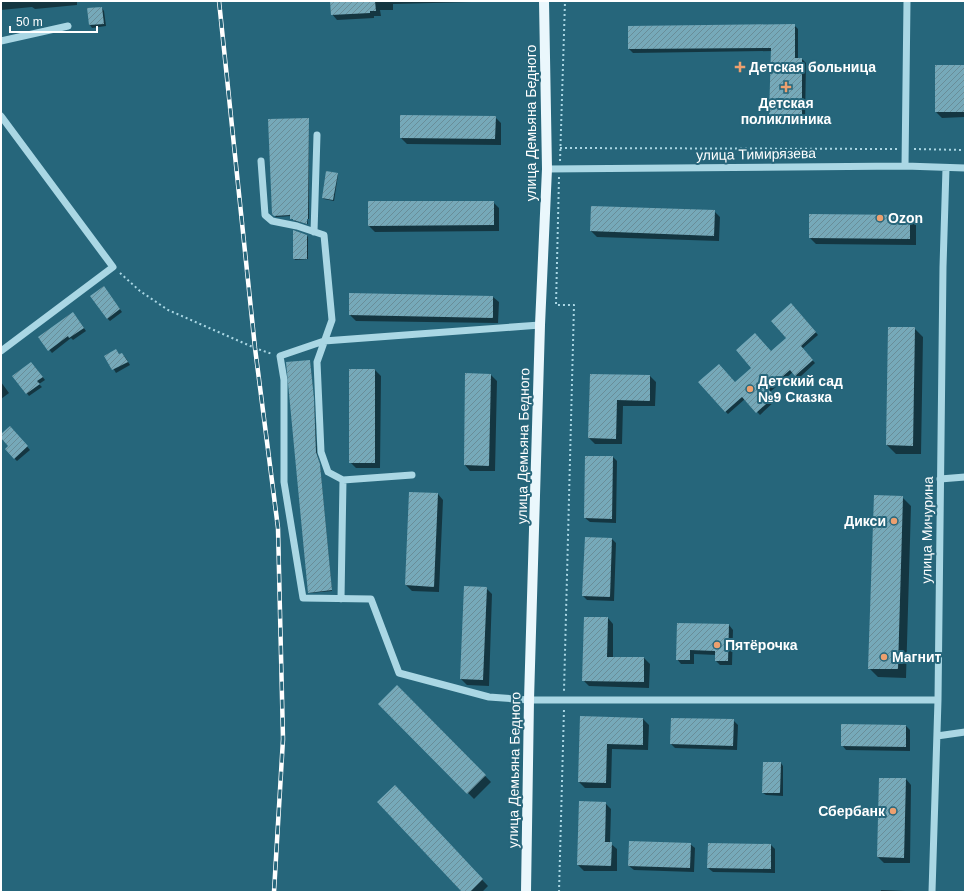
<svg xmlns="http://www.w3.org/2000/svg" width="966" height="893" font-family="Helvetica,sans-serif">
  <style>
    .shadow { fill: #0007 }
    .building { fill: url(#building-hatch) }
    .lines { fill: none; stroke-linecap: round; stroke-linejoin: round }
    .path { stroke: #aad7e4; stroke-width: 2; stroke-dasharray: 2 3; stroke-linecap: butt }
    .minor { stroke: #aad7e4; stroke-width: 7 }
    .major { stroke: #eaf7fc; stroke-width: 10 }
    .rail-casing { stroke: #fff; stroke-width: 4.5 }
    .rail { stroke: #26667b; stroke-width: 3; stroke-dasharray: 9; stroke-linecap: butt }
    .poi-dot { fill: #eda06f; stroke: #26667b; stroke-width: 1.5 }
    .labels { text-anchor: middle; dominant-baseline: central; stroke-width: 4; stroke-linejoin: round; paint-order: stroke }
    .poi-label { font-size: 14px; font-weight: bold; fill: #fff; stroke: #26667b; text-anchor: start }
    .street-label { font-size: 14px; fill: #fff; stroke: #26667b }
  </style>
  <defs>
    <pattern id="building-hatch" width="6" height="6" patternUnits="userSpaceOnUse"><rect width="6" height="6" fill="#76a9b9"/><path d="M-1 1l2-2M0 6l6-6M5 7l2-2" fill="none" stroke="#698d98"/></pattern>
  </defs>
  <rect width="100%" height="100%" fill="#26667b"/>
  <path class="shadow" d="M1,1H77V5L35,9L32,7L1,10Z
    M331,1H472V2L393,4V10H380L381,16H374V18L337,20L332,14Z
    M102,8L104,11L106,26L92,28L90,25Z
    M794,25L798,29V59H802L806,63L805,120H774L770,116L772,51L633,53L629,49Z
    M965,66V117L942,118L936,112Z
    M495,117L501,123V145L407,144L401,138Z
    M308,119L309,120V219H307L308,224L295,221L291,218V216L276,217L273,214Z
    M337,174L338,175L334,201L324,199L323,198Z
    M493,202L499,208V231L375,232L369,226Z
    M714,211L720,217L719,241L597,237L591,231Z
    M910,216L916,222V245L816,244L810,238Z
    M306,235L308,237V259L295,260L294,258Z
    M106,290L122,312L110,321L107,318Z
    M493,297L499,302L498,323L356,321L350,315Z
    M794,307L818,335L802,349L815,363L799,378L793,372L770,392L777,399L760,415L745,399L728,414L725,411L735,383L788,338Z
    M75,316L86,331L73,340L71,338L52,353L39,337Z
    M914,328L923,337L921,454H896L887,445Z
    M116,350L120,355L122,354L125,357L130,365L116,373L106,356Z
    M310,361L314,400L317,454L320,465L332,591L310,593L309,592Z
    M34,366L45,380L39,384L42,387L29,396L14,376Z
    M375,370L381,376L380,468H356L350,462Z
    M491,375L497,381L495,471H470L465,465Z
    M590,375L650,376L656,382L655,406H623L622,444H595L589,438Z
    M1,382L9,393L1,399Z
    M13,430L30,450L17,461L14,458L9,446L1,436V435Z
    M613,457L617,461L616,523L590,522L585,518Z
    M438,494L443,500L439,592L412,591L406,585Z
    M902,497L911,506L906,678L878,677L869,668Z
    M612,539L616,543L614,601L587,600L583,596Z
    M486,588L492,594L489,686L467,685L461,679Z
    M608,618L613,624V658H644L650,664L649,688L589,686L583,680Z
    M678,624L729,625L733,630L732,665H720L716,661V655L694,654V664H681L677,659Z
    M397,686L491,782L474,799L380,704Z
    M581,717L643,719L649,725L648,750L612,749L611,788H585L579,782Z
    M672,719L733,720L738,725L737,750L675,748L671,744Z
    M906,726L910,730V751L846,750L842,745Z
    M781,763L783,766V796L766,795L763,793Z
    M906,779L911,785L910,863H884L878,857Z
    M400,793L488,886L482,892H463Z
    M605,803L611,809L610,843L617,849V871H584L578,865Z
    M690,844L695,848L694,872L634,870L629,866Z
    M771,845L775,849V873L713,872L708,868Z
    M881,890L905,891L906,892H881Z"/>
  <path class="building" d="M330,1H375L376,11H370V13L331,15Z
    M102,7L104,24L89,25L87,8Z
    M795,24V58H802V117L769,116L771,48L628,49V26Z
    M935,65H965V112H935Z
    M400,115L496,116L495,139L400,138Z
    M309,118L308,219H307V224L293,220V219H290V215L274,216L272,214L268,119Z
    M326,171L338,173L333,200L322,198Z
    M368,201H494V225L368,226Z
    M591,206L715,210L714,236L590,231Z
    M809,214L910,215V239L809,238Z
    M293,230L307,235V259H293Z
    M104,286L120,309L107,319L90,296Z
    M349,293L493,296V318L349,315Z
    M791,303L816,332L801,346L813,360L795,376L790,370L768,389L775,396L756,413L742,397L725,412L698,382L719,364L735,382L751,368L736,350L755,333L771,351L786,338L771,321Z
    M73,312L84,328L69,338L68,336L48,351L38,337Z
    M888,327H915L913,446L886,445Z
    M116,349L119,354L122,353L128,362L112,370L104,356Z
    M310,360L314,398L316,452L320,464L332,590L308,593L286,362Z
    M31,362L43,377L37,381L40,384L26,394L12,376Z
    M349,369H375V463H349Z
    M465,373L491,374L489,466L464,465Z
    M590,374L650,375V401L617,400L616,439L588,438Z
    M10,426L28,446L14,459L5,449L8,446L1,438V434Z
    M585,456H613L612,519L584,518Z
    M409,492L438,493L434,587L405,585Z
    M874,495L903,496L898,669H868Z
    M585,537L612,538L610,597L582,596Z
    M464,586L487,587L483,680L460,679Z
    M584,617H608L607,657H644V682L582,681Z
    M677,623L729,624L728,661H715V651L690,650V660H676Z
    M397,685L486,775L467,794L378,704Z
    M580,716L643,718V745L607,744L606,783L578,782Z
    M671,718L734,719L733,746L670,744Z
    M841,724L906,725V747L841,746Z
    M763,762H781L780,793H762Z
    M879,778H906L904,858L877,857Z
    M395,785L483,879L470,892H462L377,802Z
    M579,801L606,802L605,842H612L611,866L577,865Z
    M629,841L691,843L690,868L628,866Z
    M708,843L771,844V869L707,868Z"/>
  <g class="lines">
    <path class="path" d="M560,148L897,149
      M914,149L965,150
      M560,161L565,1
      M559,177L556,305H574L564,691
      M120,273L140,291L168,310L255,348L272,354
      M559,892L564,709"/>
    <path class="minor" d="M1,41L68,26
      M1,116L113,267L1,351
      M261,161L265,215L272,221L297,226L324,235L332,320L317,362L321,452L328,472L343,480L341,599
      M905,166L907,1
      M547,169L905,166L965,168
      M314,232L317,135
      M540,325L324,341L280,356L284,380V482L303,598L371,599L399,673L489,697L529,700H938
      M940,479L965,477
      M343,480L412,475
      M937,736L965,732
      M932,892L938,700L943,267L946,168"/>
    <path class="major" d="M526,892L529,700L540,325L547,169L544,1"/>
    <defs>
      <path id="rail" d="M219,1L255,348L278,528L283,739L274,892"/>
    </defs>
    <use href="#rail" class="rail-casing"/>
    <use href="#rail" class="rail"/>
  </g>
  <g class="poi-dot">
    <path d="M738 61h4v4h4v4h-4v4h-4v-4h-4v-4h4z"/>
    <path d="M784 81h4v4h4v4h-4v4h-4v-4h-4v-4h4z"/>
    <circle cx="880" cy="218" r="4"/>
    <circle cx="750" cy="389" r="4"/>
    <circle cx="894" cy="521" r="4"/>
    <circle cx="717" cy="645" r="4"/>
    <circle cx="884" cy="657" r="4"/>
    <circle cx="893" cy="811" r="4"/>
  </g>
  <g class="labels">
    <g class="poi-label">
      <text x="749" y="67">Детская больница</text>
      <text x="786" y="103" text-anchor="middle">Детская<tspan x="786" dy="16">поликлиника</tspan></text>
      <text x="888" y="218">Ozon</text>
      <text x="758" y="381">Детский сад<tspan x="758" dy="16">№9 Сказка</tspan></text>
      <text x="886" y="521" text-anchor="end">Дикси</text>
      <text x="725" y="645">Пятёрочка</text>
      <text x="892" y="657">Магнит</text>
      <text x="885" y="811" text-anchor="end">Сбербанк</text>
    </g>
    <g class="street-label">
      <text transform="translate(531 123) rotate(-90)">улица Демьяна Бедного</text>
      <text transform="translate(756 154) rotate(-1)">улица Тимирязева</text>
      <text transform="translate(523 446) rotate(-89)">улица Демьяна Бедного</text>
      <text transform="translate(927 530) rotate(-89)">улица Мичурина</text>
      <text transform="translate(514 770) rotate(-89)">улица Демьяна Бедного</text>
    </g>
  </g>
  <rect width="966" height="893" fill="none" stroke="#ffffff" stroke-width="4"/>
  <path d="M10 26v6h87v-6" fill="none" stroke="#ffffff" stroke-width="2"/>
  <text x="16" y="26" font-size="12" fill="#ffffff" stroke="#26667b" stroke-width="3" paint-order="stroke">50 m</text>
</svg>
